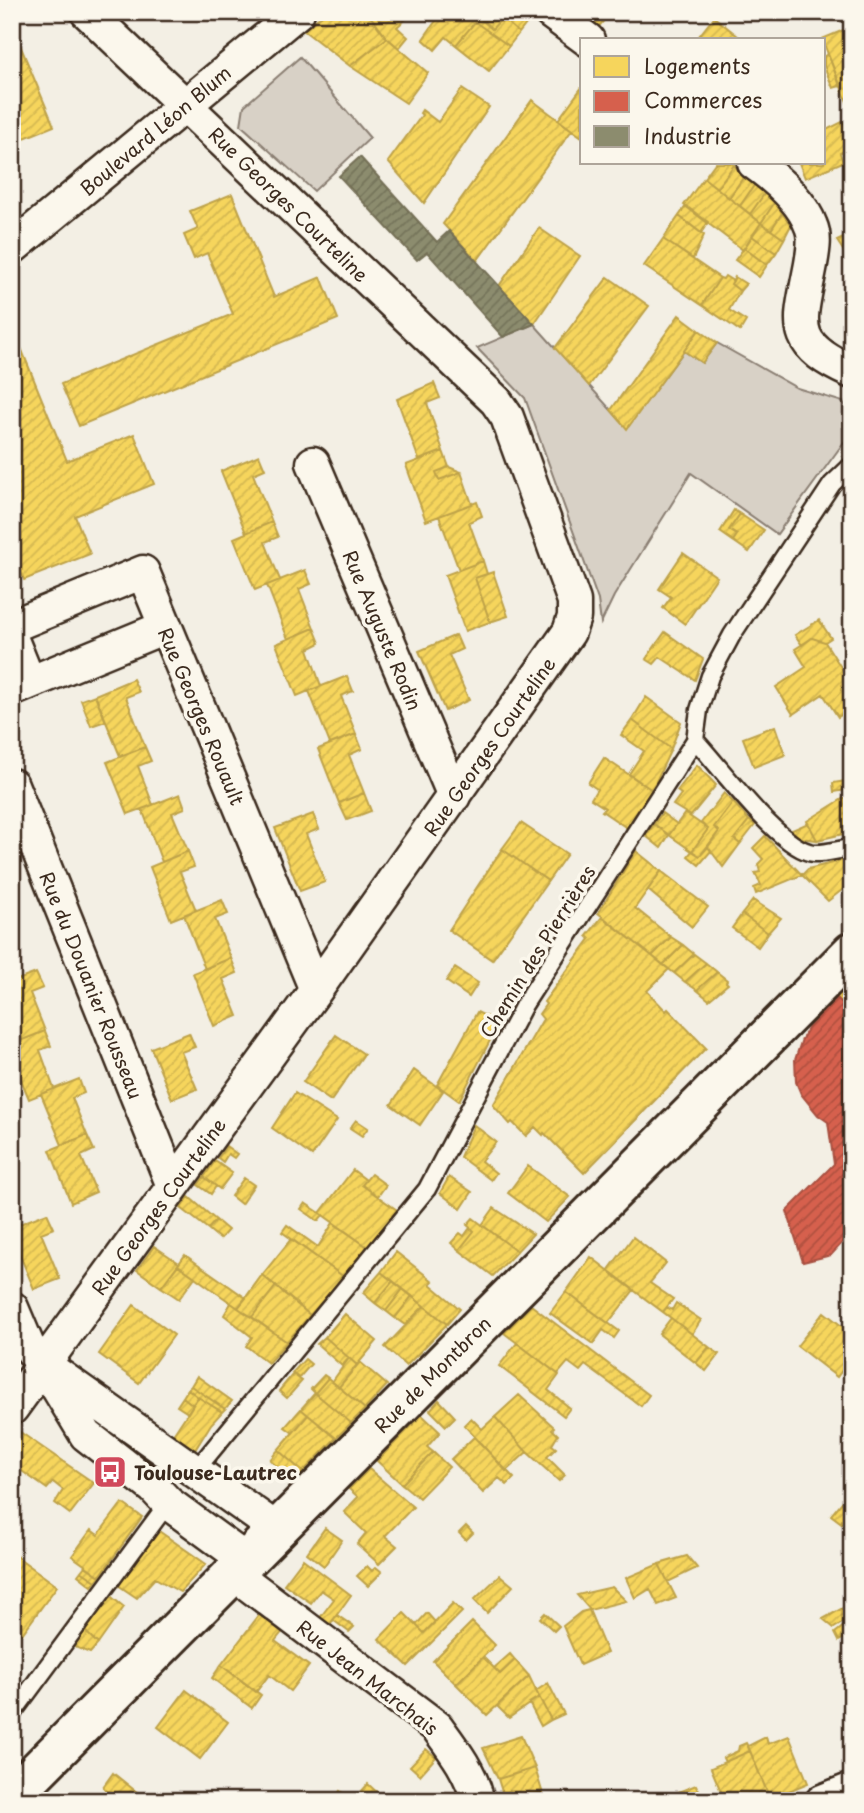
<svg xmlns="http://www.w3.org/2000/svg" width="864" height="1813" font-family="'Playpen Sans',sans-serif">
  <style>
    .green { fill: #d8d1c6; stroke: #8a7e72; stroke-width: 2 }
    .homes { fill: url(#homes-hatch); stroke: #bea249; stroke-width: 2 }
    .shops { fill: url(#shops-hatch); stroke: #a8503f; stroke-width: 2 }
    .industry { fill: url(#industry-hatch); stroke: #746f56; stroke-width: 2 }
    .lines { fill: none; stroke-linecap: round; stroke-linejoin: round }
    .lane-casing { stroke: #3b2a1e; stroke-width: 21 }
    .street-casing { stroke: #3b2a1e; stroke-width: 37 }
    .secondary-casing { stroke: #3b2a1e; stroke-width: 44 }
    .lane { stroke: #fbf7ec; stroke-width: 16 }
    .street { stroke: #fbf7ec; stroke-width: 32 }
    .secondary { stroke: #fbf7ec; stroke-width: 38 }
    .labels { text-anchor: middle; dominant-baseline: central; stroke-width: 7; stroke-linejoin: round; paint-order: stroke }
    .street-label { font-size: 19px; fill: #3b2a1e; stroke: #fbf7ec }
    .poi-label { font-size: 19px; font-weight: bold; fill: #3b2a1e; stroke: #fbf7ec; text-anchor: start }
  </style>
  <defs>
    <pattern id="homes-hatch" width="6" height="6" patternUnits="userSpaceOnUse" patternTransform="scale(1.75)"><rect width="6" height="6" fill="#f6d55c"/><path d="M-1 1l2-2M0 6l6-6M5 7l2-2" fill="none" stroke="#d4b750"/></pattern>
    <pattern id="shops-hatch" width="6" height="6" patternUnits="userSpaceOnUse" patternTransform="scale(1.75)"><rect width="6" height="6" fill="#d6604d"/><path d="M-1 1l2-2M0 6l6-6M5 7l2-2" fill="none" stroke="#af4f3f"/></pattern>
    <pattern id="industry-hatch" width="6" height="6" patternUnits="userSpaceOnUse" patternTransform="scale(1.75)"><rect width="6" height="6" fill="#8c8c6e"/><path d="M-1 1l2-2M0 6l6-6M5 7l2-2" fill="none" stroke="#74735a"/></pattern>
  </defs>
  <rect width="100%" height="100%" fill="#f3efe4"/>
  <filter id="ink" filterUnits="userSpaceOnUse"><feTurbulence type="fractalNoise" baseFrequency=".0143" numOctaves="2"/><feDisplacementMap in="SourceGraphic" scale="14" xChannelSelector="R" yChannelSelector="G"/><feConvolveMatrix kernelMatrix="1 2 1 2 8 2 1 2 1" color-interpolation-filters="sRGB"/></filter>
  <g filter="url(#ink)">
    <path class="green" d="M300,57L370,138L314,191L241,125L244,106Z
      M534,324L627,428L684,351L702,363L717,343L797,388L843,402L852,417V431L777,534L691,473L614,596L601,623L598,600L525,398L477,348Z"/>
    <path class="homes" d="M326,12H367L387,38L350,66L303,30Z
      M367,12H400L406,19L397,27L408,37L399,48L385,36Z
      M442,12H473L492,29L502,18L519,33L509,46L475,22L456,45L446,37L435,50L423,39Z
      M482,12H520L530,19L519,33L502,18L492,29L479,17Z
      M572,12H611L596,30Z
      M845,12H852V114L822,39L851,27Z
      M714,17L743,40H704L699,36Z
      M475,22L509,46L489,71L456,45Z
      M12,26L54,126L12,143Z
      M387,38L428,73L406,103L350,66Z
      M828,54L840,86L833,88L824,66V56Z
      M582,87V137L558,120Z
      M462,89L489,107L424,203L388,162L422,115L420,113L422,110L438,122Z
      M532,100L572,130L477,261L443,224Z
      M842,122L852,127V147L840,153L843,162L805,178L799,163H824V131Z
      M715,163H731L734,165L717,188L704,178Z
      M734,165L745,175L729,198L717,188Z
      M745,175L755,184L740,206L729,198Z
      M704,178L761,223L743,250L684,205Z
      M755,184L765,193L750,214L740,206Z
      M765,193L775,202L761,223L750,214Z
      M232,194L274,297L321,277L338,319L79,426L61,384L233,314L207,253L194,259L184,235L198,229L190,211Z
      M775,202L782,213L771,230L761,223Z
      M686,206L708,222L701,233L679,216Z
      M782,213L791,225L784,239L771,230Z
      M679,216L704,235L693,259L663,239Z
      M761,223L784,239L776,253L752,236Z
      M539,228L580,256L534,324L499,286Z
      M852,234V258L849,259L837,241Z
      M752,236L776,253L767,265L744,248Z
      M663,239L720,278L702,305L644,266Z
      M744,248L767,265L759,277L735,260Z
      M725,276L733,281L731,284L740,291L729,310L746,321L740,331L702,305L720,278L723,279Z
      M608,277L649,306L589,386L555,348Z
      M735,277L746,284L740,291L731,284Z
      M679,315L699,330L627,429L611,410Z
      M699,330L717,343L702,363L684,351Z
      M21,348L67,461L134,434L154,484L75,516L90,554L24,580L12,552V351Z
      M434,383L440,398L427,403L443,451L419,460L397,399Z
      M443,451L449,467L436,472L439,480L461,472L472,504L426,521L406,465Z
      M259,455L265,469L253,474L272,522L246,533L221,471Z
      M449,467L461,472L439,480L436,472Z
      M477,502L482,516L469,522L483,561L459,570L439,516Z
      M734,510L740,514L729,530L737,535L733,541L720,532Z
      M740,514L764,530L749,552L733,541L737,535L729,530Z
      M272,522L278,537L265,542L280,580L255,590L234,538Z
      M683,553L717,577L685,624L663,608L671,597L659,589Z
      M483,561L487,574L475,578L490,622L465,631L445,575Z
      M305,570L311,584L299,589L314,628L288,639L267,585Z
      M493,572L508,616L490,622L475,578Z
      M819,620L831,638L825,642L812,638L802,645L795,635Z
      M314,628L320,643L308,649L321,686L297,696L276,644Z
      M665,632L703,659L695,680L660,657L654,664L646,659Z
      M456,635L462,649L449,655L469,700L445,711L419,651Z
      M812,638L825,642L842,669L847,666L852,673V708L838,717L823,694L793,714L776,687L806,667L795,649Z
      M347,676L353,691L341,696L356,734L330,744L309,691Z
      M133,679L139,692L126,697L145,747L120,756L95,695Z
      M95,695L106,721L91,726L81,700Z
      M646,697L681,722L671,749L632,720Z
      M632,720L671,749L652,790L629,774L644,751L621,735Z
      M775,726L785,755L754,767L743,738Z
      M356,734L362,749L349,755L364,793L339,803L318,749Z
      M145,747L151,761L138,766L153,805L128,814L107,762Z
      M604,758L652,790L627,828L602,811L605,808L591,799L597,789L588,783Z
      M697,765L716,785L691,816L673,805L681,794L677,791Z
      M852,780V789L834,792L833,783Z
      M364,793L371,811L347,820L339,803Z
      M724,793L733,802L714,827L719,831L700,856L692,851L708,829L701,823Z
      M180,794L185,808L172,813L188,851L162,862L142,809Z
      M844,798H852V832L817,840L807,821Z
      M733,802L749,820L734,839L740,844L723,867L708,847L719,831L714,827Z
      M662,813L677,824L669,835L654,824Z
      M685,813L708,829L692,851L669,835Z
      M313,814L319,829L306,834L325,882L300,891L275,828Z
      M749,820L755,825L740,844L734,839Z
      M521,823L567,854L548,881L502,849Z
      M808,823L817,840L799,838L792,830Z
      M654,824L669,835L661,848L646,836Z
      M765,836L802,875L756,894L754,888L761,885L755,873L760,872L758,864L763,859L753,848Z
      M708,847L711,851L699,865L688,856L692,851L700,856Z
      M502,849L548,881L492,960L449,930Z
      M188,851L194,867L180,872L196,910L171,920L150,867Z
      M636,851L661,871L635,908L671,937L652,956L598,913Z
      M852,858V882L828,901L802,875L808,869Z
      M661,871L708,907L692,927L648,890Z
      M222,900L228,914L215,919L231,958L205,969L184,915Z
      M753,900L781,918L768,933L742,914Z
      M742,914L768,933L758,947L732,928Z
      M602,917L669,969L647,991L666,1011L668,1009L706,1048L584,1173L544,1133L543,1135L535,1127L526,1136L512,1122L510,1124L493,1105L543,1019L539,1014L546,1004L544,1002L590,939L587,936Z
      M671,937L683,945L663,965L652,956Z
      M683,945L694,954L674,973L663,965Z
      M694,954L706,963L685,982L674,973Z
      M231,958L237,973L223,979L238,1016L214,1026L193,973Z
      M706,963L717,972L697,990L685,982Z
      M455,968L478,983L469,997L446,981Z
      M717,972L727,980L726,982L728,984L709,1000L697,990Z
      M36,973L43,988L30,993L45,1031L20,1041L12,1023V982Z
      M852,981V1013L836,997Z
      M477,1012L499,1023L459,1101L437,1085Z
      M45,1031L51,1046L40,1050L54,1089L29,1099L12,1058V1044Z
      M189,1033L195,1047L181,1052L197,1089L172,1099L151,1048Z
      M336,1035L364,1054L331,1101L303,1082Z
      M414,1070L443,1091L420,1125L391,1105Z
      M79,1079L84,1093L72,1098L87,1135L62,1145L41,1094Z
      M295,1093L337,1120L312,1156L272,1128Z
      M356,1120L368,1128L362,1136L350,1128Z
      M474,1125L496,1142L481,1161L496,1173L491,1180L460,1157Z
      M87,1135L94,1150L81,1156L96,1192L71,1203L50,1150Z
      M226,1146L237,1154L234,1158L228,1154L223,1162L218,1158Z
      M215,1161L232,1173L220,1189L204,1177Z
      M528,1166L570,1197L546,1222L508,1193Z
      M353,1170L366,1180L362,1185L397,1210L369,1248L320,1213Z
      M371,1174L386,1185L378,1196L362,1185Z
      M204,1177L216,1186L211,1194L198,1185Z
      M449,1177L472,1192L461,1209L440,1193Z
      M244,1178L254,1185L241,1204L231,1196Z
      M189,1197L216,1220L208,1229L181,1208Z
      M305,1203L323,1215L318,1221L301,1209Z
      M494,1208L533,1234L517,1251L482,1225Z
      M47,1213L54,1228L41,1233L60,1279L34,1289L12,1236V1227Z
      M473,1218L517,1251L493,1276L459,1250L474,1231L467,1225Z
      M216,1220L228,1230L220,1239L208,1229Z
      M333,1223L369,1248L344,1277L282,1232L287,1225L318,1247Z
      M470,1228L474,1231L459,1250L451,1243L460,1233L464,1236Z
      M633,1237L666,1263L650,1283L673,1299L663,1312L608,1271Z
      M291,1239L344,1277L310,1315L262,1275Z
      M154,1246L179,1263L161,1287L137,1270Z
      M396,1252L433,1281L430,1284L460,1309L447,1324L381,1272Z
      M185,1255L246,1298L238,1308L178,1265Z
      M591,1257L634,1290L608,1323L566,1292Z
      M178,1265L195,1277L179,1299L161,1287Z
      M381,1272L393,1281L375,1303L363,1293Z
      M262,1275L276,1286L252,1317L238,1308Z
      M393,1281L403,1289L386,1311L375,1303Z
      M276,1286L310,1315L287,1342L252,1317Z
      M403,1289L412,1296L395,1318L386,1311Z
      M566,1292L619,1331L614,1338L603,1330L593,1344L550,1313Z
      M412,1296L424,1306L405,1325L395,1318Z
      M231,1303L287,1342L268,1363L246,1346L252,1337L224,1315Z
      M676,1303L701,1320L692,1334L663,1312L667,1307L672,1310Z
      M134,1305L174,1335L139,1383L99,1354Z
      M531,1305L649,1395L641,1406L585,1365L580,1371L568,1362L558,1374L504,1333Z
      M424,1306L447,1324L406,1366L385,1347Z
      M824,1312L852,1334V1357L837,1377L797,1346Z
      M345,1314L377,1341L357,1365L325,1337Z
      M671,1318L709,1347L696,1363L659,1334Z
      M325,1337L349,1358L342,1366L317,1344Z
      M517,1343L559,1375L548,1390L570,1408L564,1416L499,1366Z
      M709,1347L719,1354L706,1371L696,1363Z
      M349,1358L357,1365L339,1387L332,1382Z
      M305,1359L311,1364L299,1378L292,1373Z
      M360,1362L387,1385L365,1409L339,1387Z
      M293,1374L302,1381L287,1398L279,1391Z
      M324,1375L328,1378L315,1393L311,1389Z
      M197,1376L232,1401L225,1409L191,1386Z
      M328,1378L365,1409L351,1423L315,1393Z
      M191,1386L225,1409L222,1412L198,1397L188,1389Z
      M188,1389L198,1397L193,1405L183,1397Z
      M315,1393L351,1423L336,1438L301,1409Z
      M519,1395L554,1427L552,1429L558,1435L552,1445L556,1448L547,1457L565,1475L559,1481L527,1452L495,1417Z
      M183,1397L193,1405L188,1413L177,1406Z
      M198,1397L222,1412L211,1424L195,1450L173,1435Z
      M439,1400L455,1417L446,1426L430,1410Z
      M301,1409L308,1415L293,1433L285,1427Z
      M308,1415L336,1438L303,1472L278,1450Z
      M422,1415L440,1432L427,1447L433,1452L402,1484L377,1461Z
      M495,1417L527,1452L506,1471L464,1425L471,1418L482,1429Z
      M20,1432L94,1483L70,1514L55,1503L63,1490L53,1482L47,1489L12,1464V1443Z
      M474,1437L514,1478L507,1485L499,1478L483,1493L451,1459Z
      M278,1450L303,1472L293,1482L270,1460Z
      M433,1452L449,1467L419,1498L402,1484Z
      M369,1469L413,1507L385,1536L397,1546L379,1564L357,1544L366,1533L344,1512L358,1497L349,1489Z
      M852,1490V1531L831,1515Z
      M122,1503L142,1517L100,1576L72,1556L91,1530L98,1535Z
      M466,1526L473,1533L466,1540L459,1533Z
      M325,1528L342,1540L324,1566L307,1553Z
      M156,1529L206,1564L180,1592L155,1578L137,1598L115,1583Z
      M12,1553L57,1586L22,1634L12,1627Z
      M687,1556L697,1568L668,1582L659,1564Z
      M303,1559L351,1595L328,1627L319,1619L334,1599L321,1590L311,1603L284,1584Z
      M659,1564L676,1598L658,1605L650,1589L635,1598L626,1578Z
      M85,1566L100,1576L96,1581L81,1571Z
      M367,1566L372,1571L376,1567L382,1572L368,1586L357,1576Z
      M81,1571L96,1581L92,1586L78,1575Z
      M500,1575L513,1586L487,1613L474,1600Z
      M612,1587L626,1601L590,1610L577,1595Z
      M108,1594L124,1607L98,1644L83,1629Z
      M453,1603L462,1612L408,1666L379,1639L404,1613L424,1633Z
      M852,1603V1617L834,1628L823,1619Z
      M589,1610L607,1653L580,1665L563,1626L581,1612Z
      M427,1613L435,1622L424,1633L416,1625Z
      M545,1613L559,1626L554,1631L540,1618Z
      M260,1614L283,1631L275,1641L309,1666L290,1691L269,1675L256,1692L221,1665Z
      M337,1615L354,1627L349,1632L333,1620Z
      M472,1622L495,1645L456,1684L433,1661Z
      M849,1622L852,1634L839,1641L835,1633Z
      M83,1629L98,1644L90,1653L70,1645Z
      M510,1654L515,1660L500,1674L494,1668Z
      M483,1657L500,1674L515,1660L529,1676L487,1715L456,1684Z
      M221,1665L261,1695L252,1708L212,1678Z
      M529,1676L539,1697L509,1718L497,1706Z
      M548,1683L564,1714L551,1720L536,1691Z
      M186,1690L228,1722L200,1759L158,1727Z
      M539,1697L551,1720L541,1726L529,1703Z
      M521,1736L535,1768L498,1779L483,1748Z
      M789,1736L808,1783L770,1799L748,1746L766,1737L768,1744Z
      M746,1743L750,1751L725,1762L723,1758L738,1751L739,1746Z
      M426,1749L436,1757L420,1775L410,1766Z
      M750,1751L770,1799L765,1801H725L711,1768Z
      M535,1768L545,1801H505L498,1779Z
      M113,1773L148,1801H100L107,1791L103,1787Z
      M368,1784L380,1795L375,1801H353Z
      M696,1785L703,1801H671L668,1796Z
      M340,1791L353,1801H332Z"/>
    <path class="shops" d="M837,998L852,1013V1232L831,1255L803,1262L787,1211L834,1164L828,1122L818,1115L801,1094L796,1082L795,1060L802,1039L809,1027Z"/>
    <path class="industry" d="M360,157L437,242L449,231L534,324L503,337L427,252L417,260L339,176Z"/>
    <g class="lines">
      <defs>
        <path id="lane" d="M695,740C720,766 781,851 814,853C826,854 840,849 852,848
          M195,1471L427,1189L524,1005L695,740L699,710L710,676L732,635L832,484L852,465
          M12,1714L168,1503"/>
        <path id="street" d="M550,12L588,40
          M754,163C775,178 802,201 811,226C816,237 813,252 811,264C800,324 787,343 852,372
          M12,248L298,12
          M313,463L454,796
          M12,626L143,572L316,990
          M12,640L29,682
          M12,690L165,627
          M12,785L173,1186
          M12,1308L28,1346L43,1364L86,1435L154,1488L168,1503L247,1561
          M53,1371L278,1530
          M12,1408L316,990L569,632L574,617V601L507,417L496,401L87,12
          M233,1573L437,1727C454,1750 471,1772 478,1801
          M822,1801L852,1789"/>
        <path id="secondary" d="M12,1796L852,952"/>
      </defs>
      <use href="#lane" class="lane-casing"/>
      <use href="#street" class="street-casing"/>
      <use href="#secondary" class="secondary-casing"/>
      <use href="#lane" class="lane"/>
      <use href="#street" class="street"/>
      <use href="#secondary" class="secondary"/>
    </g>
  </g>
  <defs>
    <symbol id="bus-square" viewBox="-11 -11 22 22"><rect x="-9" y="-9" width="18" height="18" rx="4" fill="#d1495b" stroke="#fbf7ec"/><path d="M-5-6H5V4H4V6H2V4H-2V6H-4V4H-5ZM-3.5-4V0h7V-4ZM-3.5 1.2v1.5H-2V1.2ZM2 1.2v1.5H3.5V1.2Z" fill="#fff"/></symbol>
  </defs>
  <g fill-rule="evenodd">
    <use href="#bus-square" x="91" y="1453" width="38" height="38"/>
  </g>
  <g class="labels">
    <g class="street-label">
      <text transform="translate(155 130) rotate(-40)">Boulevard Léon Blum</text>
      <text transform="translate(289 204) rotate(44)">Rue Georges Courteline</text>
      <text transform="translate(383 630) rotate(67)">Rue Auguste Rodin</text>
      <text transform="translate(202 716) rotate(67)">Rue Georges Rouault</text>
      <text transform="translate(489 746) rotate(-55)">Rue Georges Courteline</text>
      <text transform="translate(537 951) rotate(-58)">Chemin des Pierrières</text>
      <text transform="translate(92 985) rotate(68)">Rue du Douanier Rousseau</text>
      <text transform="translate(158 1206) rotate(-54)">Rue Georges Courteline</text>
      <text transform="translate(432 1374) rotate(-45)">Rue de Montbron</text>
      <text transform="translate(368 1677) rotate(38)">Rue Jean Marchais</text>
    </g>
    <g class="poi-label">
      <text x="134" y="1472">Toulouse-Lautrec</text>
    </g>
  </g>
  <rect width="864" height="1813" fill="none" stroke="#fbf7ec" stroke-width="42"/>
  <rect x="21" y="21" width="822" height="1771" fill="none" stroke="#3b2a1e" stroke-width="2.5" filter="url(#ink)"/>
  <rect x="580" y="38" width="245" height="126" fill="#fbf7ec" stroke="#aea59a" stroke-width="2"/>
  <rect x="594" y="56" width="35" height="21" fill="#f6d55c" stroke="#aea59a" stroke-width="2"/>
  <text x="644" y="74" font-size="21" fill="#3b2a1e">Logements</text>
  <rect x="594" y="91" width="35" height="21" fill="#d6604d" stroke="#aea59a" stroke-width="2"/>
  <text x="644" y="108" font-size="21" fill="#3b2a1e">Commerces</text>
  <rect x="594" y="126" width="35" height="21" fill="#8c8c6e" stroke="#aea59a" stroke-width="2"/>
  <text x="644" y="144" font-size="21" fill="#3b2a1e">Industrie</text>
</svg>
